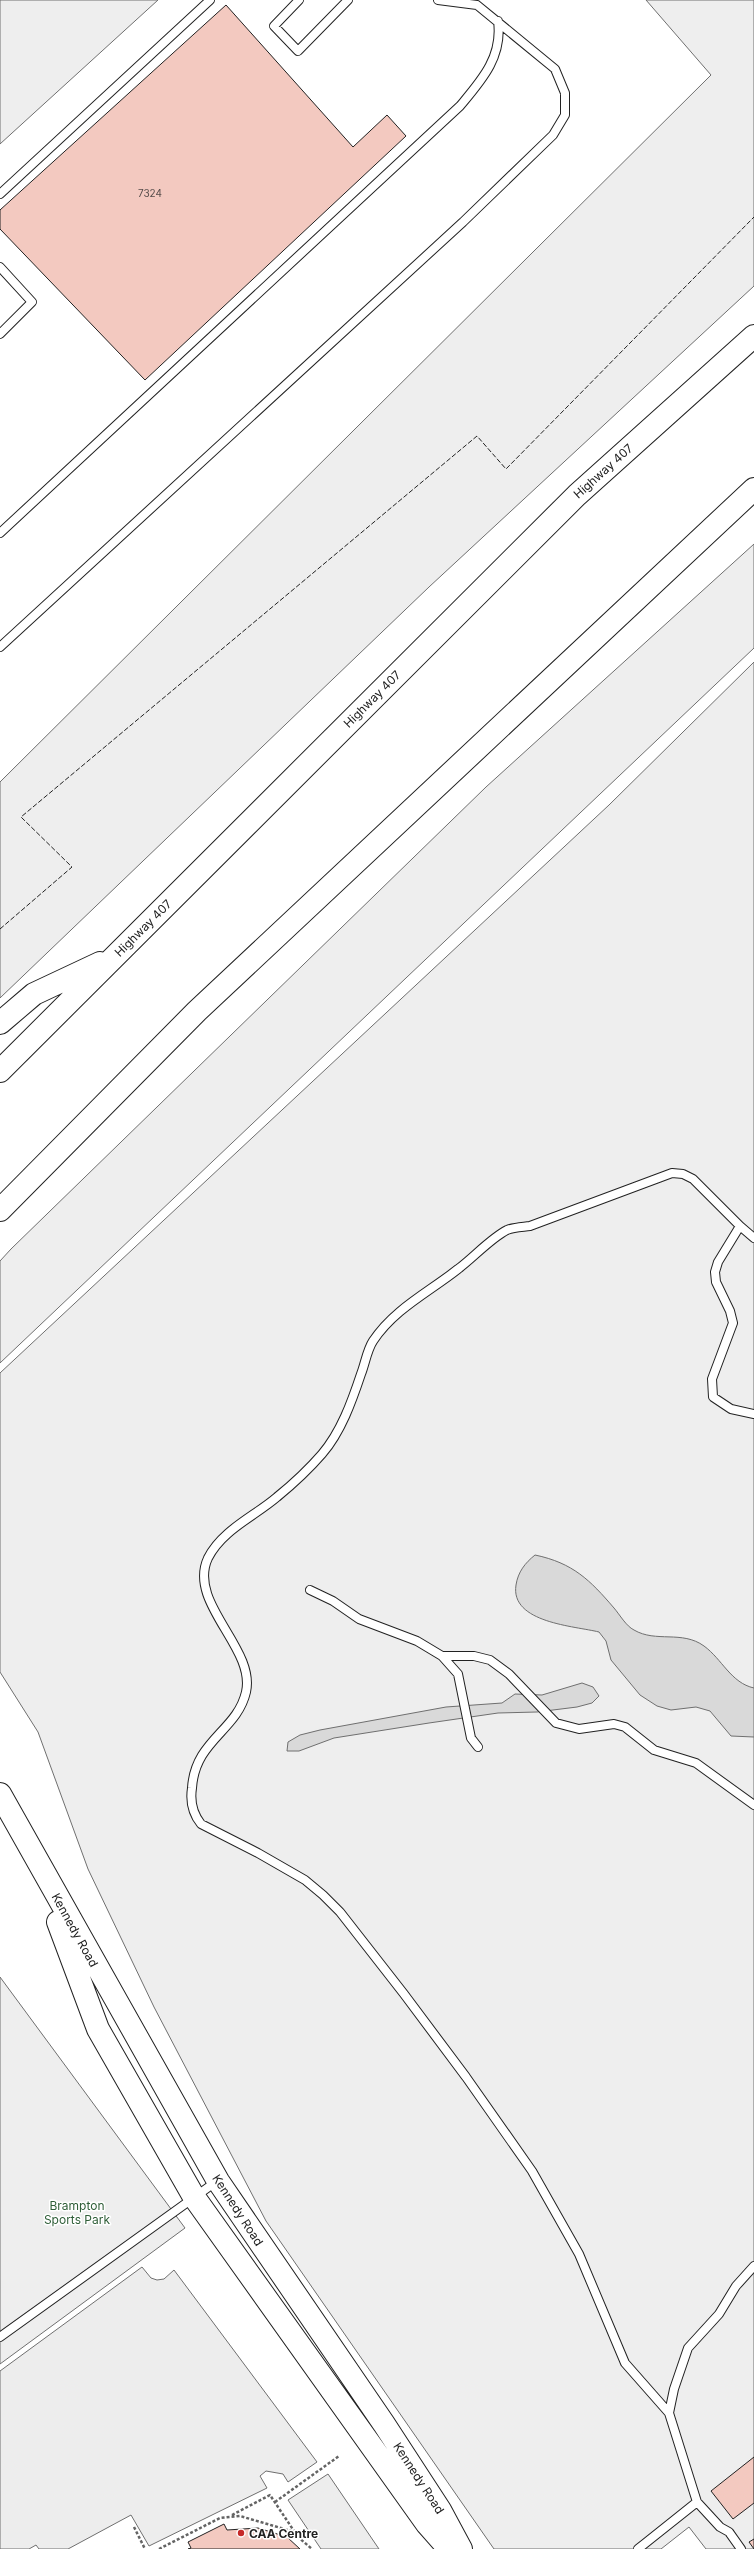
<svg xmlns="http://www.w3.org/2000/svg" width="754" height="2549" font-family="Inter,sans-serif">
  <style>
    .green { fill: #eee; stroke: #6f6f6f }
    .parking { fill: #ededed; stroke: #6f6f6f }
    .water { fill: #d9d9d9; stroke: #6f6f6f }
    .building { fill: #f3c9c0; stroke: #222 }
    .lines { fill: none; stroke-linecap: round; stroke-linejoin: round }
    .service-casing { stroke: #222; stroke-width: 10 }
    .secondary-casing { stroke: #222; stroke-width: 24 }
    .motorway-casing { stroke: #222; stroke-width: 24 }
    .path { stroke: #646464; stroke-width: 2.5; stroke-dasharray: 3 2; stroke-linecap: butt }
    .service { stroke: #fff; stroke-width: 8 }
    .secondary { stroke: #fff; stroke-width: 22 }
    .motorway { stroke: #fff; stroke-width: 22 }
    .fence { stroke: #222; stroke-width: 1; stroke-dasharray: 5 2; stroke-linecap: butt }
    .poi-dot { fill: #c62828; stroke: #fff; stroke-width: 1.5 }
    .labels { text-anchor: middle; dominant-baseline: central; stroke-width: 3; stroke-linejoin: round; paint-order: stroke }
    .number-label { font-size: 10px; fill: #564c4a }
    .street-label { font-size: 12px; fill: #222; stroke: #fff }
    .park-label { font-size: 12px; fill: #2f5e38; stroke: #fff }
    .poi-label { font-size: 12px; font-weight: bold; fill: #222; stroke: #fff; text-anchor: start }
  </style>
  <rect width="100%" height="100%" fill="#fff"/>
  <path class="green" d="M0,0H158L0,144Z
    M646,0H754V286L429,587L0,998V782L711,75Z
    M754,544V648L0,1363V1261L11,1249L486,787Z
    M754,662V2549H706L689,2527L661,2549H494L266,2221L154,2007L88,1869L38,1732L0,1672V1373L609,805Z
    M0,1977L185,2228L0,2364Z"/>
  <path class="parking" d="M142,2267L151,2278L157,2280L164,2279L174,2270L317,2462L288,2482L283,2474L266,2471L260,2476L267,2488L149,2546L131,2515L68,2549H39L36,2545L29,2549H0V2371Z
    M328,2474L379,2549H321L288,2500Z"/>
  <path class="water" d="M535,1555C573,1563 590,1580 614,1608C620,1615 626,1626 634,1630C656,1643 682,1630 704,1646C722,1659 731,1683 754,1688V1737L731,1736L710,1711L696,1707L671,1710L657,1706L640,1695L611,1660L606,1641L599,1632C575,1626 510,1623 516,1585C518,1572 525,1563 535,1555Z
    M582,1683L593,1687L599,1696L592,1703L577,1707L537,1712L498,1713L429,1723L334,1738L299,1751H287L288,1742L300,1735L320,1730L446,1707L502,1703L515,1694L542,1695Z"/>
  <path class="building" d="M226,5L353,147L387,115L406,136L145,380L0,229V210Z
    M754,2457V2503L733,2519L711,2491Z
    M224,2524L227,2530L258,2528L287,2537L300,2549H188L191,2548L188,2542Z
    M754,2539V2549L749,2542Z"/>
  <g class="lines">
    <defs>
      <path id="service" d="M299,0L274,26L298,51L348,0
        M0,194L210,0
        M0,267L32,302L0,334
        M0,533L460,106C481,81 503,57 498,21
        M0,647L463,222L553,135L565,115V93L555,69L477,5L438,0
        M740,1226L693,1179L683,1174L672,1173L530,1226C523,1227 514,1227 507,1230C491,1238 473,1258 458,1269C429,1292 394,1309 373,1341C367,1350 365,1364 361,1374C352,1401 341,1432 322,1454C309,1469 293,1484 277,1497C255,1516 222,1530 208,1558C187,1603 256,1648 246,1692C237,1731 195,1740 192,1788C190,1801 193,1814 201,1824L258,1853L305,1880L323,1895L340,1912L404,1994L466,2077L532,2171L579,2254L625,2363L669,2413L697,2502L720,2527L729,2532L741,2549
        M754,1238L740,1226L718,1262L715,1272L716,1282L730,1311L733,1323L712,1379L713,1397L731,1409L754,1414
        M310,1590L333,1601L359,1619L417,1641L442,1656L458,1674L471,1738L478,1747
        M442,1656H474L490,1660L509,1674L556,1723L579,1729L614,1724L625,1727L654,1750L696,1763L754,1805
        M0,2337L217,2181
        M669,2413L674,2389L688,2348L719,2314L736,2286L754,2266
        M638,2549L697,2502"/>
      <path id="secondary" d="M0,1794L218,2181L384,2424L440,2510L461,2549
        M58,1922L98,2029L194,2197L427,2524L449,2549"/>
      <path id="motorway" d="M0,1023L34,994L100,963
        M0,1071L577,495L754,336
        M0,1210L197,1011L754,489"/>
    </defs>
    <use href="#service" class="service-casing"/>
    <use href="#secondary" class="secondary-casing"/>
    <use href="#motorway" class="motorway-casing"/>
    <path class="path" d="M275,2502L339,2456
      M232,2515L270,2495L296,2534
      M134,2527L145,2549
      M159,2549L220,2518L240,2516L291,2531L312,2549"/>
    <use href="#service" class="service"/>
    <use href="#secondary" class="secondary"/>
    <use href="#motorway" class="motorway"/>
    <path class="fence" d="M0,929L72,867L21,817L477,436L506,469L754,217"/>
  </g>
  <circle class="poi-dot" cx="241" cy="2533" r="4"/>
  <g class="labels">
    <g class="number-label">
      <text x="150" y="193">7324</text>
    </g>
    <g class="street-label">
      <text transform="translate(603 471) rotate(-42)">Highway 407</text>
      <text transform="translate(372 699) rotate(-45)">Highway 407</text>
      <text transform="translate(143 928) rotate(-45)">Highway 407</text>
      <text transform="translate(75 1930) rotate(61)">Kennedy Road</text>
      <text transform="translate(238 2210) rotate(57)">Kennedy Road</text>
      <text transform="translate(419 2478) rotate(57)">Kennedy Road</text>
    </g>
    <g class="park-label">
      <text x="77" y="2205">Brampton<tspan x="77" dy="14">Sports Park</tspan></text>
    </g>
    <g class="poi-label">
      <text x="249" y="2533">CAA Centre</text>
    </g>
  </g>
</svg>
